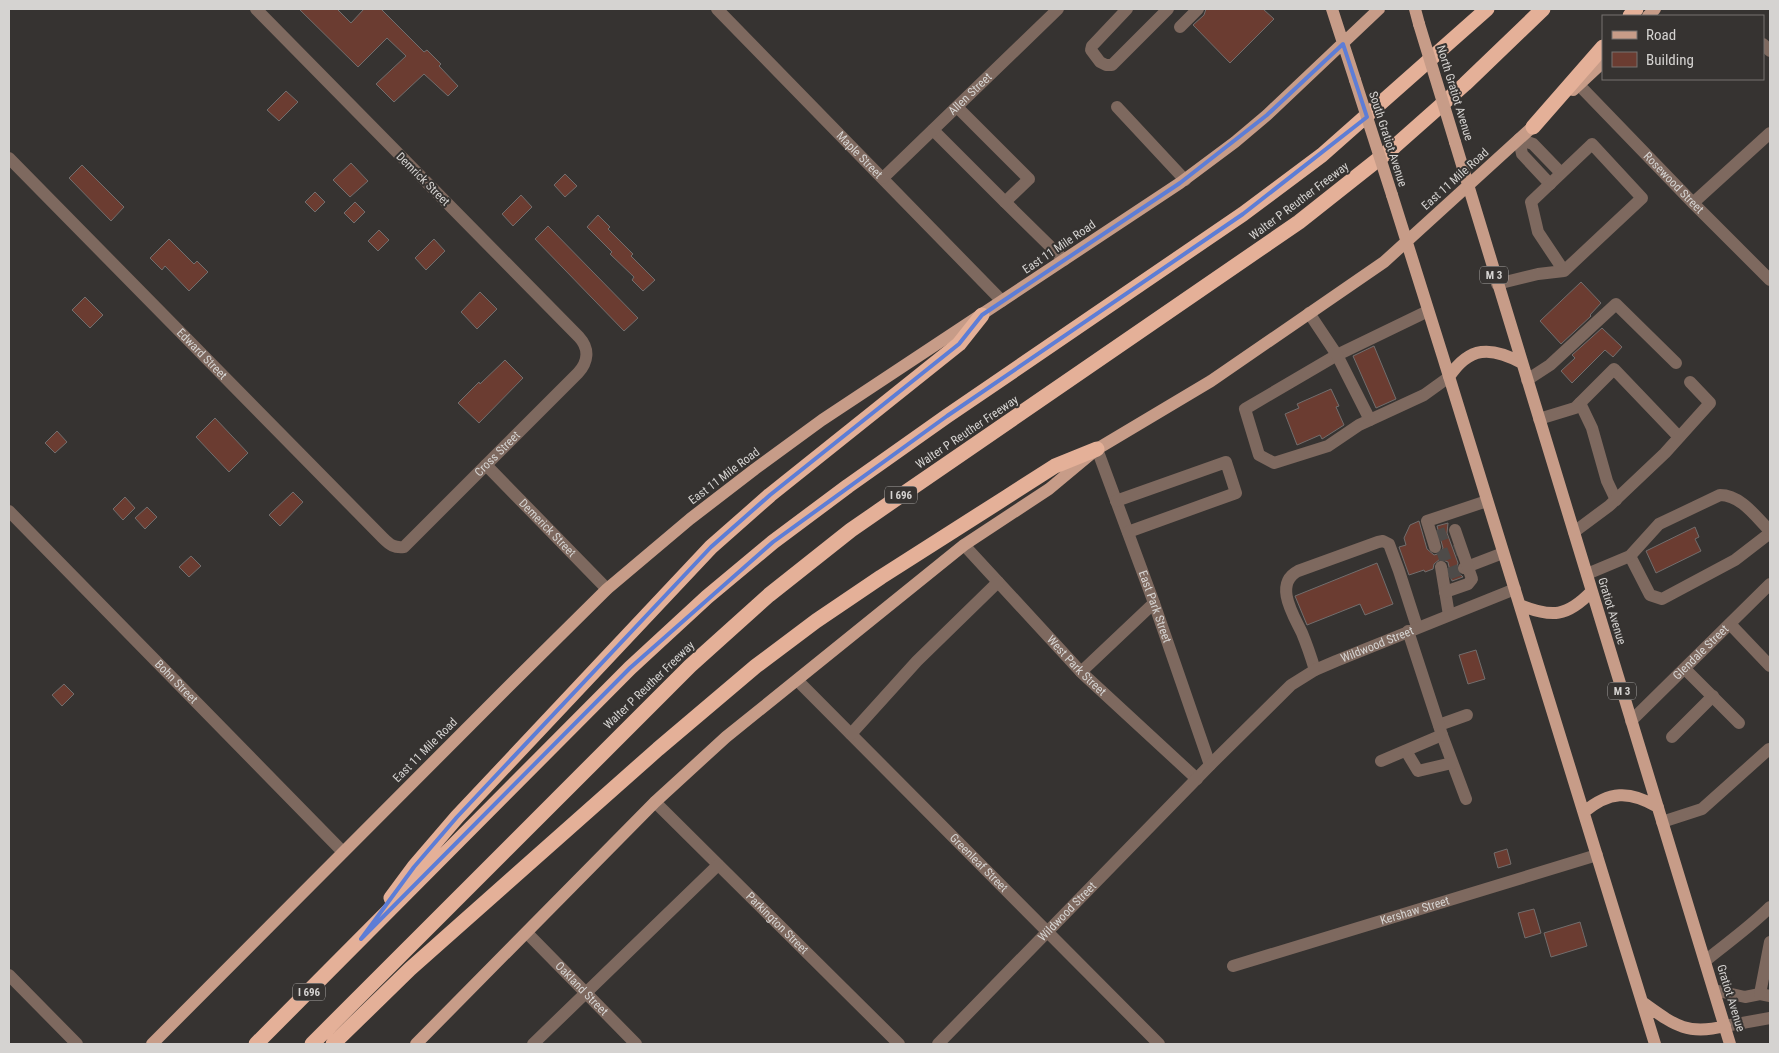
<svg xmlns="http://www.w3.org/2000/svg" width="1779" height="1053" font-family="'Roboto Condensed',sans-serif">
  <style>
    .building { fill: #6b3c31; stroke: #726e6d }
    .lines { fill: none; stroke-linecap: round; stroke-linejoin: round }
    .minor-tunnel { stroke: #4e4b49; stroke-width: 12; stroke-dasharray: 12 6; stroke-linecap: butt }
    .minor { stroke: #7e695f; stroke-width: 12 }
    .major { stroke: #c79c88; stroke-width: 12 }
    .highway { stroke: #e4b098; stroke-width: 15 }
    .major-bridge { stroke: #c79c88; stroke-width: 12 }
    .marked { fill: none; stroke: #5d7dd6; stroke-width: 4; stroke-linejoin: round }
    .labels { text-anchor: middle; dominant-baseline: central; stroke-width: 4; stroke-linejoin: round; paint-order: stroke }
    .shield { fill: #363331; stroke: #a5a3a1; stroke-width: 1 }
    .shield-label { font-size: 11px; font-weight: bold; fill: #d5d3d1 }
    .street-label { font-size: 12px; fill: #d5d3d1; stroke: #363331 }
  </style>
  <rect width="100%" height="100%" fill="#363331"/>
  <path class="building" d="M299,9H337L351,23L364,9H381L424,52L427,50L441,64L439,66L458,86L448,96L424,74L394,102L376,84L406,56L387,38L358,67Z
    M1206,9H1263L1274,19L1230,63L1193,25L1204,15Z
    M286,91L298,102L279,121L267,110Z
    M351,163L368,181L350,197L333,180Z
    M82,165L124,207L111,221L69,178Z
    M565,174L577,186L565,197L554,185Z
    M315,192L325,202L315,212L305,202Z
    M521,195L532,207L513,226L502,214Z
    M355,202L365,212L354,223L344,213Z
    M598,215L610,227L608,229L633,254L631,256L655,280L643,291L632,280L634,277L610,254L612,252L587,227Z
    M548,226L638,318L624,331L535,239Z
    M379,230L389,240L378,251L368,241Z
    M169,239L194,264L197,261L208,272L189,291L165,266L162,270L150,258Z
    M434,239L445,251L426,270L415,258Z
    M1581,282L1601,303L1590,315L1591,316L1561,344L1540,321Z
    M480,292L497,309L477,329L461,312Z
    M85,297L103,315L90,328L72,310Z
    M1602,328L1622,347L1613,357L1605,350L1572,383L1561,371L1575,358L1572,355Z
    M1374,346L1396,399L1376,408L1353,356Z
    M505,360L523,378L479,423L458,403L479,382L480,384Z
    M1331,389L1339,406L1336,407L1344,425L1322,439L1320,435L1297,445L1285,414L1299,408L1297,404Z
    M215,418L248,453L229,472L196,437Z
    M57,431L67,442L55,453L45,443Z
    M293,492L303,502L280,526L269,515Z
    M125,497L135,508L123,520L113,509Z
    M147,507L157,517L145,529L135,518Z
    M1419,521L1427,549L1434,555L1441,553L1443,548L1437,526L1448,523L1447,533L1458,563L1456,570L1463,577L1452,581L1448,562L1440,559L1434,564L1433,569L1425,572L1424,570L1409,575L1399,547L1406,545L1404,538L1410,525Z
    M1695,527L1699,537L1695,539L1701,551L1656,573L1646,551Z
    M191,556L201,566L189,577L179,567Z
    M1377,563L1393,604L1365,615L1360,604L1307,625L1295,596Z
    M1476,650L1485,679L1468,684L1459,655Z
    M64,684L74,694L62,706L52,695Z
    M1507,849L1511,864L1498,868L1494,853Z
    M1534,909L1541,933L1525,938L1518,913Z
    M1580,922L1587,946L1551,957L1544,933Z"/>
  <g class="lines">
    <path class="minor-tunnel" d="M1435,537L1451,531
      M1438,557L1457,550
      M1448,574L1464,568"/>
    <g class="minor">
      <path id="s1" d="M717,9L1002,301"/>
      <path d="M1127,9L1092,46L1091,50L1100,62L1106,65H1112L1168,9"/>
      <path d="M1180,27L1198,9"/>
      <path d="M1763,44L1770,51"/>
      <path id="s2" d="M1579,85L1693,203L1770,280"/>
      <path d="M1117,107L1185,180"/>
      <path d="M933,130L1005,202L1029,179L957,107"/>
      <path id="s3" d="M9,158L383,538C390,545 394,548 404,547L578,373C588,362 590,349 579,337L256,9"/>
      <path id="s4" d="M883,178L1058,9"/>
      <path d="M1550,184L1522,154L1519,139L1533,144L1561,173"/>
      <path d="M1005,202L1064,260"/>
      <path d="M1693,203L1770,133"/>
      <path d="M1497,284L1538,274L1564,271L1642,198L1592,144L1531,202L1538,232L1564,271"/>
      <path d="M1428,311L1337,355L1245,409L1259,455L1274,463L1328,446L1359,425L1424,395L1449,377"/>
      <path d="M1309,313L1337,355L1370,420"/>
      <path d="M1527,380L1550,365L1616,304L1676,363"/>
      <path d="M1580,403L1592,428L1607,481L1616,500"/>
      <path d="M1539,419L1575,408L1614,369L1679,437"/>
      <path id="s5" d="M1097,449L1154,603L1210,765"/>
      <path id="s6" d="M486,465L607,589"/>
      <path d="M1116,501L1226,462L1236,493L1128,532"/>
      <path id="s7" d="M9,511L343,852"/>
      <path d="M1574,532L1609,506L1665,453L1710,403L1690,382"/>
      <path id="s8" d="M964,545L1081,672L1197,779"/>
      <path d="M1435,547L1427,521L1487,501"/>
      <path d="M1630,556L1650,595L1662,599L1735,560L1770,533"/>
      <path d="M1441,567L1449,615"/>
      <path d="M1464,568L1503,553"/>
      <path d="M1587,574L1630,556L1659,524L1720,495C1741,495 1756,517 1770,531"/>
      <path d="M1445,592L1468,584L1472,579L1455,530"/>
      <path d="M1730,624L1770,666"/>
      <path d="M1685,669L1739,723"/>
      <path d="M1315,670C1311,657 1307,645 1302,633C1294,616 1273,584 1298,571L1378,542L1383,541L1389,544L1399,571L1417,627"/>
      <path d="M1081,672L1154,603"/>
      <path id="s9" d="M797,680L1159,1044"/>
      <path id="s10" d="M1631,721L1770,584"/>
      <path d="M1439,725L1467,715"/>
      <path d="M851,734L917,661L998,582"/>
      <path d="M1442,735L1466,799"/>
      <path d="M1672,737L1713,696"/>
      <path d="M1406,751L1418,771L1452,763"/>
      <path d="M1381,761L1442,735L1408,631"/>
      <path id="s11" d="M655,802L899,1044"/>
      <path d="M1662,822L1702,809L1769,749"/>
      <path id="s12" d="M527,933L636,1044"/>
      <path d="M1705,961C1727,943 1750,927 1770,907"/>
      <path id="s13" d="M1233,966L1597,855"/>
      <path d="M9,975L77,1044"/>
      <path d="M1714,990L1745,997L1760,994L1770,996"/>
      <path d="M1760,994L1770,942"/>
      <path d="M1725,1026L1770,1018"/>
      <path d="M533,1044L718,865"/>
      <path id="s14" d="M938,1044L1210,765L1291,685L1315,670L1336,661L1515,589"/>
    </g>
    <path class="major" d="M1332,9L1355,80
      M1415,9L1419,24
      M1648,16L1655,9
      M1573,90L1603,62
      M1455,142L1730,1044
      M1392,195L1443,357L1655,1044
      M1449,377C1469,346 1491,346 1522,363
      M1520,605C1552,618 1567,617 1592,591
      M1584,812C1609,791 1629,790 1658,807
      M1642,1002C1673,1024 1686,1036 1725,1026
      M152,1044L508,687L607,589L690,519L755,469L822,420L1180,183L1235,142L1267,115L1379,9
      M416,1044L655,802L726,737L964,545L1049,489L1097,449L1211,381L1384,262L1540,120"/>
    <path class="highway" d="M1630,16L1636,9
      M1533,127L1603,47
      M391,898L414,867L457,817L711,547L770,495L959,344L982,315
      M256,1044L630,668L707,597L773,542L848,486L947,416L1243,214L1322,155L1487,9
      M312,1044L690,666L769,595L851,530L890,503L1299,222L1395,146L1465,84L1543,9
      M333,1044L410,969L658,749L756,666L816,621L881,577L1005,498L1055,466L1097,449"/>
    <path class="major-bridge" d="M1419,24L1455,142
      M1355,80L1392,195"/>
  </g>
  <path class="marked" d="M1343,44L1367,117L1243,214L947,416L773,542L630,668L361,939L414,867L457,817L711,547L770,495L959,344L982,315L1180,183L1267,115Z"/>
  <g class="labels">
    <g class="shield">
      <rect x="1480" y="266.5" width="28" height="17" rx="4"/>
      <rect x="885" y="486.5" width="32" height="17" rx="4"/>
      <rect x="1608" y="682.5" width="28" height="17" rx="4"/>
      <rect x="293" y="983.5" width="32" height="17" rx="4"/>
    </g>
    <g class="shield-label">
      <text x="1494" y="275">M 3</text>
      <text x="901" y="495">I 696</text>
      <text x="1622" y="691">M 3</text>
      <text x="309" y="992">I 696</text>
    </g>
    <g class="street-label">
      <text transform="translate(1455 93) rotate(73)">North Gratiot Avenue</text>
      <text stroke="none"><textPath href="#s4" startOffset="121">Allen Street</textPath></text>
      <text transform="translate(1388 139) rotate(72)">South Gratiot Avenue</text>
      <text stroke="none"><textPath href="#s1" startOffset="204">Maple Street</textPath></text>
      <text transform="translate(423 179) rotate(45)">Demrick Street</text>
      <text transform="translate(1455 179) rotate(-42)">East 11 Mile Road</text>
      <text stroke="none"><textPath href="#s2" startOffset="136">Rosewood Street</textPath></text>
      <text transform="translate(1299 201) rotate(-37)">Walter P Reuther Freeway</text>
      <text transform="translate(1059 247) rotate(-34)">East 11 Mile Road</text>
      <text stroke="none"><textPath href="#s3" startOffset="275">Edward Street</textPath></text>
      <text transform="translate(967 432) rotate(-34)">Walter P Reuther Freeway</text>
      <text stroke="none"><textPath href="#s3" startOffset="689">Cross Street</textPath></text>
      <text transform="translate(724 476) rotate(-37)">East 11 Mile Road</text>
      <text stroke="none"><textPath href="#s6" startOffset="88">Demerick Street</textPath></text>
      <text stroke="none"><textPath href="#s5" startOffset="168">East Park Street</textPath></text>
      <text transform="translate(1612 611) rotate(73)">Gratiot Avenue</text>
      <text stroke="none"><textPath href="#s14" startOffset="599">Wildwood Street</textPath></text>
      <text stroke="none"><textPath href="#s10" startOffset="98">Glendale Street</textPath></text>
      <text stroke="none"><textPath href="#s8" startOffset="165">West Park Street</textPath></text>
      <text stroke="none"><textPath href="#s7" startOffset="239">Bohn Street</textPath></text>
      <text transform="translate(649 685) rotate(-44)">Walter P Reuther Freeway</text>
      <text transform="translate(425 750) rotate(-45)">East 11 Mile Road</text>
      <text stroke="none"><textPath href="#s9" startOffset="258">Greenleaf Street</textPath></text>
      <text stroke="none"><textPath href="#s14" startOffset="185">Wildwood Street</textPath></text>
      <text stroke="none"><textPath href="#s13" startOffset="190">Kershaw Street</textPath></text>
      <text stroke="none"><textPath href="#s11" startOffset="172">Parkington Street</textPath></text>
      <text stroke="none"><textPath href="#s12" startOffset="78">Oakland Street</textPath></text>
      <text transform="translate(1731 998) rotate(73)">Gratiot Avenue</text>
    </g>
  </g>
  <rect width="1779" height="1053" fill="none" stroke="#d5d3d1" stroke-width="20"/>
  <rect x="1602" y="15" width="162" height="65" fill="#363331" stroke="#767371"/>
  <rect x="1612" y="31" width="25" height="8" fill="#c79c88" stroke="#767371"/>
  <text x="1646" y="40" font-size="15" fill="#d5d3d1">Road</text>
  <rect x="1612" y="52" width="25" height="15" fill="#6b3c31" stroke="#767371"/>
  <text x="1646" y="65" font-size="15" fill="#d5d3d1">Building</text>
</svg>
